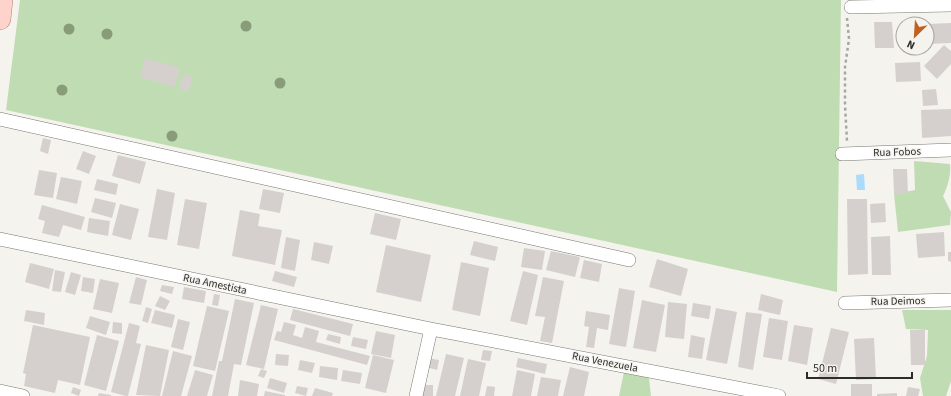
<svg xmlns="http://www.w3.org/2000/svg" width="951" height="396" font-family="'Source Sans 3',sans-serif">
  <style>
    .green { fill: #c0dcb3 }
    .water { fill: #abdbfc }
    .building { fill: #d5d0ce }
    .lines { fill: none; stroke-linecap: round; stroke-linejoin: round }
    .minor-casing { stroke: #787773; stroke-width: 14 }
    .primary-casing { stroke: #b3867d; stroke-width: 22 }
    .path { stroke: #a8a6a3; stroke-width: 2.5; stroke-dasharray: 3 3; stroke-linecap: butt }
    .minor { stroke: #fff; stroke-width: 13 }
    .primary { stroke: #fdd3cb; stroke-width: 21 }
    .tree { fill: #889c79 }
    .labels { text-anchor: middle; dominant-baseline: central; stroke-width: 3; stroke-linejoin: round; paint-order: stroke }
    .street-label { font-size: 11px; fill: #2c2c2a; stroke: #f5f3ee }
  </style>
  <rect width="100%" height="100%" fill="#f5f3ee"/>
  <path class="green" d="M20,0H841L837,292L6,110Z
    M914,161L950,164C951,175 948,186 943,196L951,212L950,225L898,232L894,194L915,190Z
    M902,310H951V381L946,396H923L920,378L927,356L928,330L906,329Z
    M624,372L649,378L651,396H619Z"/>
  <path class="water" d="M864,174L865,190H857L856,175Z"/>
  <path class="building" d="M874,22H892L894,48H875Z
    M951,23V43L929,44L928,24Z
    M944,45L951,51V64L937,79L924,66Z
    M145,58L180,68L175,87L140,77Z
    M920,62L921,81L896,82L895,63Z
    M184,74L193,77L188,92L179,88Z
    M936,89L938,105L923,106L922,90Z
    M951,109V136L922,138L921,110Z
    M43,138L51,140L48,154L40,151Z
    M83,151L96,156L89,174L76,169Z
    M118,155L146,162L140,184L112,176Z
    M893,169H907L908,194H894Z
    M39,170L57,173L53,198L34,195Z
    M61,177L82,181L77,204L56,199Z
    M97,179L118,184L116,195L94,190Z
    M157,189L175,193L167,240L148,237Z
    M263,189L284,193L280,213L259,209Z
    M95,198L116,203L112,218L91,212Z
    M185,199L207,203L199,249L177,245Z
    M847,199H867L868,274L848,275Z
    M885,203L886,222L871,223L870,204Z
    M120,204L139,209L131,240L112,235Z
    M42,205L85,217L81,230L63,225L59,237L42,233L45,221L38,219Z
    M240,210L260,214L258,226L282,230L275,265L232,256Z
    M375,213L401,219L396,240L370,234Z
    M89,218L110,221L108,236L87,232Z
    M944,232L945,256L918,258L916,234Z
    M890,236L891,275H872L871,237Z
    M286,237L300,240L295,271L281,268Z
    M474,241L498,247L495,261L470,255Z
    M314,242L333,246L329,264L311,260Z
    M386,245L431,255L421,302L376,292Z
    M524,248L545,251L542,270L521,267Z
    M551,251L580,257L575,277L546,270Z
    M948,252H951V262L948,261Z
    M657,259L688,269L681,296L649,287Z
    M584,260L602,264L599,282L580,278Z
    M461,262L489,268L480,316L452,310Z
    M30,263L54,269L49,289L25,282Z
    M55,270L65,272L61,292L52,291Z
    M275,271L297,277L294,287L272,281Z
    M523,271L538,275L527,325L510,321Z
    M71,272L81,275L75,295L65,292Z
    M83,277L95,279L93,293L81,291Z
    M136,277L147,280L141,305L129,303Z
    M543,277L564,281L552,343L540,341L545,317L535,316Z
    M100,279L119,283L112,313L93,309Z
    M162,285L174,287L172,294L160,291Z
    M184,287L206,291L204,303L182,299Z
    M619,288L635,291L626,347L609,344Z
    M214,294L220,295L218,306L212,305Z
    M761,294L783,300L780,315L758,310Z
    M160,296L170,301L165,310L155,306Z
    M235,299L254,303L241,365L234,364L228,396H212L219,361H222Z
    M642,300L665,305L656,352L633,348Z
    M668,302L687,304L684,339L665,337Z
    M693,303L711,306L709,319L691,316Z
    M261,305L278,309L264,369L246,365Z
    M207,306L229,311L215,371L193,366Z
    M146,307L152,309L148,323L142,321Z
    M716,308L737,312L727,364L706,360Z
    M293,309L353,324L350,336L290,320Z
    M26,310L45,313L44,325L24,321Z
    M155,310L175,315L172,328L151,323Z
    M586,311L610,315L608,330L597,328L594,348L586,347L589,327L584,326Z
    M746,312L762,314L753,370L738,367Z
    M90,316L110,322L106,335L86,328Z
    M769,318L788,321L782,360L763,357Z
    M178,319L190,322L183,350L171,347Z
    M113,322L122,323V334L112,333Z
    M284,322L296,325L293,335L302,338L305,327L319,331L316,342L370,356L367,365L274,340L277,331L281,332Z
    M129,323L140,326L136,343L141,344L128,396H126L111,392Z
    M33,325L90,337L80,385L58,380L55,393L24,386L26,374L23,373Z
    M794,325L813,328L807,365L788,361Z
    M831,328L849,332L836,384L818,379Z
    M910,330H925V365H911Z
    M376,331L395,335L391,358L371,354Z
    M328,334L341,337L340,344L326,340Z
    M97,335L119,341L106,391L84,385Z
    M691,335L705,338L702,359L688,357Z
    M353,337L368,340L366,349L351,346Z
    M874,338L876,379L856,380L854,339Z
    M146,345L169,350L160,396L136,395Z
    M483,350L492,351L490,361L481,360Z
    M173,351L192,356L181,396H162Z
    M276,354L289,355L288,366L275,365Z
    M446,354L464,358L455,396H436Z
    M373,355L394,360L386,393L365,388Z
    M428,358L439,360L437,370L426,367Z
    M518,358L547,364L545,374L516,367Z
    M468,359L486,363L479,396H460Z
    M300,360L315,363L312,373L298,370Z
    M320,366L338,368L337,380L319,377Z
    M570,367L589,372L584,396H563Z
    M261,369L267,371L264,378L258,376Z
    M195,370L213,375L207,396H187Z
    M343,370L362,373L360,384L341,381Z
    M517,370L535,374L531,396H512Z
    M541,377L561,380L558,396H537Z
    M270,378L287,383L284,393L267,388Z
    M240,380L259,384L257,396H238Z
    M851,384H872V396H851Z
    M421,385H433V396H421Z
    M297,386L308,388L306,396L295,393Z
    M487,386L495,387L494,396H485Z
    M73,387L81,390L79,396L71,393Z
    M908,387L920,389L918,396H906Z
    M315,388L333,393L332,396H312Z
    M265,391L285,395V396H264Z
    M99,393L111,395V396H98Z
    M897,393V396H877V394Z"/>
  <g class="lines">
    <defs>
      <path id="minor" d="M851,7L951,5
        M0,119L629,260
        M842,154L951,150
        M0,239L431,329L779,396
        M845,303L951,300
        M0,391L23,396
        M416,396L431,329"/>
      <path id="primary" d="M0,19L2,0"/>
    </defs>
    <use href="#minor" class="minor-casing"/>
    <use href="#primary" class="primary-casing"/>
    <path class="path" d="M847,18L849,39L845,67V105L847,141"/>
    <use href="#minor" class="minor"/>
    <use href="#primary" class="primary"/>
  </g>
  <g class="tree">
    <circle cx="246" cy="26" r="5.5"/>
    <circle cx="69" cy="29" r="5.5"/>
    <circle cx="107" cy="34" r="5.5"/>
    <circle cx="280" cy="83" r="5.5"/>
    <circle cx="62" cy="90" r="5.5"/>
    <circle cx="172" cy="136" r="5.5"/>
  </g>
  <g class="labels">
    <g class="street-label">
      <text transform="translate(897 152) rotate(-2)">Rua Fobos</text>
      <text transform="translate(215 284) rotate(12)">Rua Amestista</text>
      <text transform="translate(898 301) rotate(-1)">Rua Deimos</text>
      <text transform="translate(605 362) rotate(11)">Rua Venezuela</text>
    </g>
  </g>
  <g transform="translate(915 36) rotate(205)"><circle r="19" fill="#f5f3ee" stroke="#a5a3a0"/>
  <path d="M0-3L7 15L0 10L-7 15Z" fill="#c1611f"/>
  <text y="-6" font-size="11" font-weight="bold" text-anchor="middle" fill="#2c2c2a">N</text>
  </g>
  <path d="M807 372v6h105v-6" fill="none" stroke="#2c2c2a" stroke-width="2"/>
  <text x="813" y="372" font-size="12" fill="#2c2c2a" stroke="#f5f3ee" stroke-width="3" paint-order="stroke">50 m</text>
</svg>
